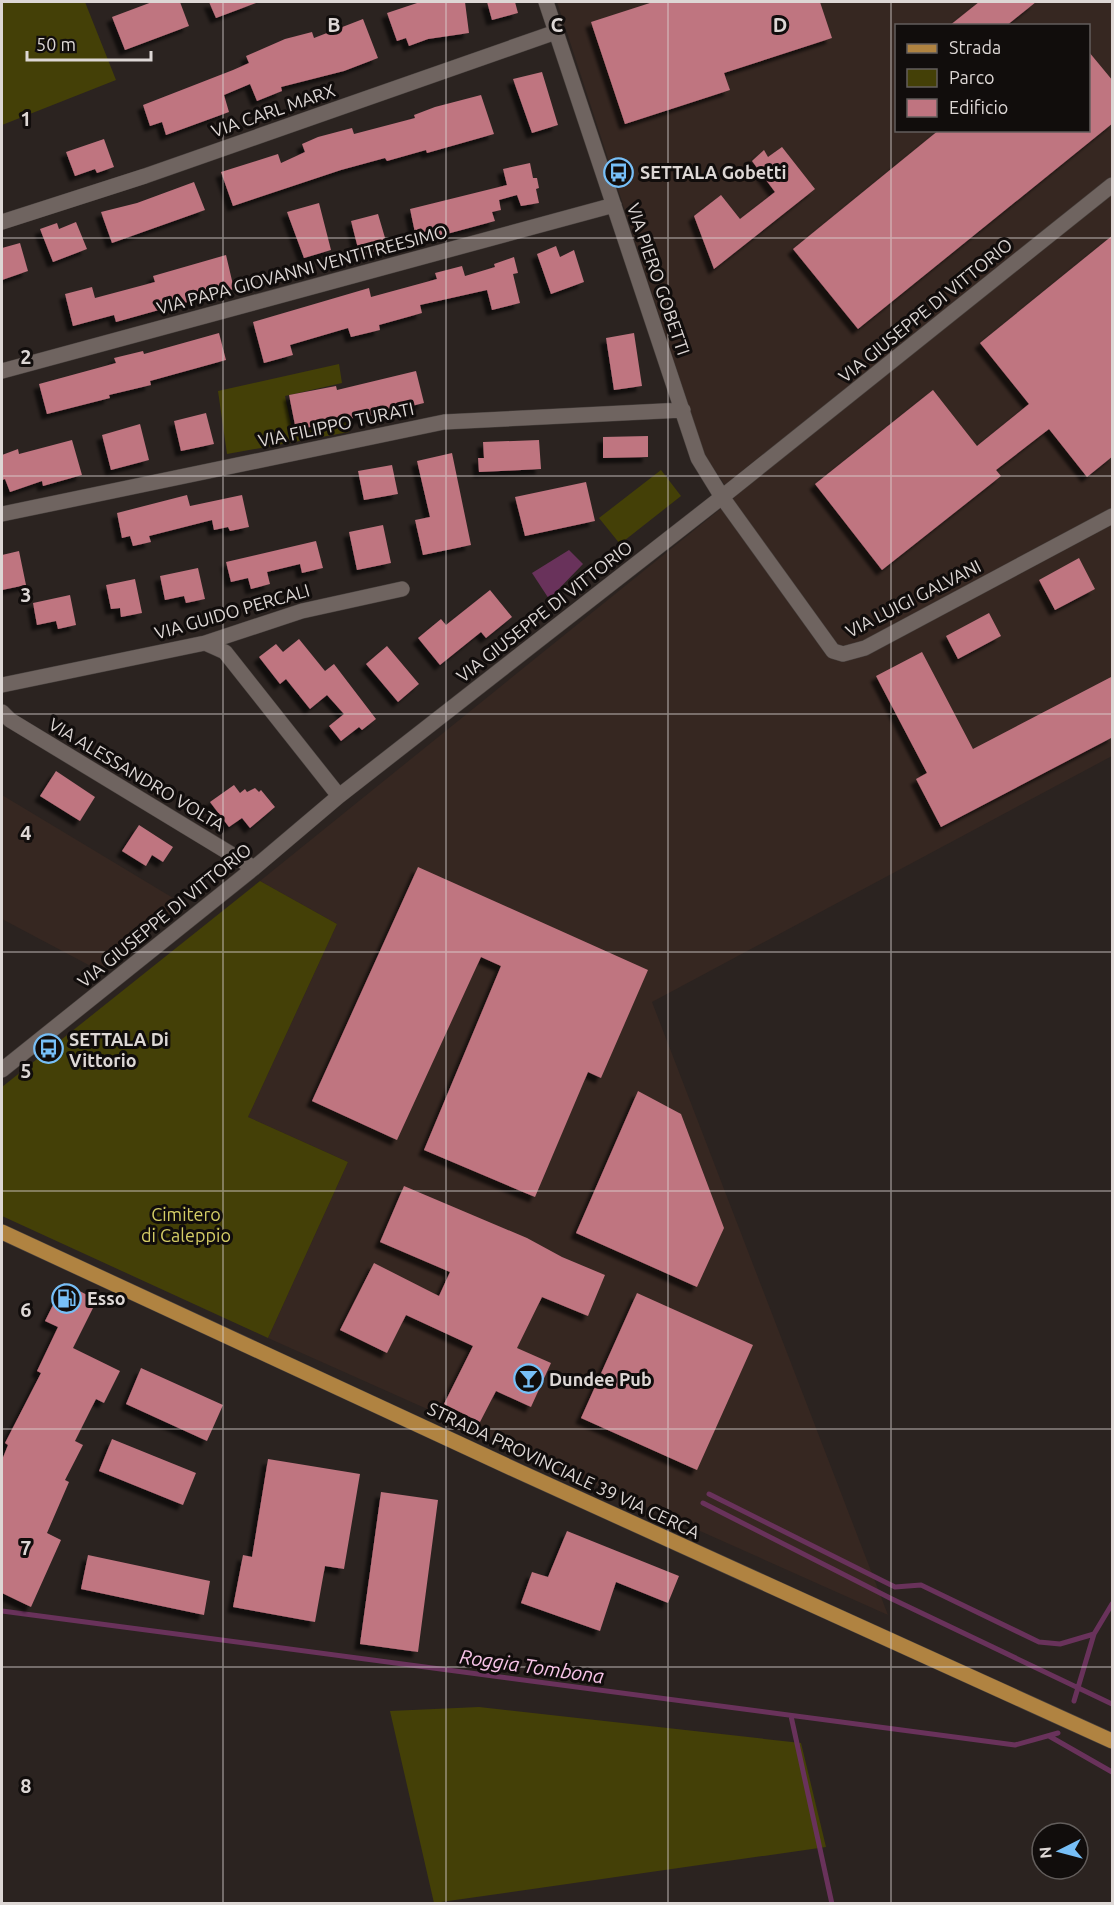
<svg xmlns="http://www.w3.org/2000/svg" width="1114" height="1905" font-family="Ubuntu,sans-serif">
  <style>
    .built { fill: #362721; fill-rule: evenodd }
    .green { fill: #444007 }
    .water { fill: #69325b }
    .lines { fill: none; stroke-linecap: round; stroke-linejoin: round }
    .stream { stroke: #69325b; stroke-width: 5 }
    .building { fill: #bf7480; filter: url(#shadow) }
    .street-casing { stroke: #48413e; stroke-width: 16 }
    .primary-casing { stroke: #48413e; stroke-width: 16 }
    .street { stroke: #6f6460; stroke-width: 15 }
    .primary { stroke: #b08341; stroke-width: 15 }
    .grid { fill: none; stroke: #ddd7d5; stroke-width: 1.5; stroke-opacity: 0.55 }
    .labels { text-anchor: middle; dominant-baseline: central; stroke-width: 6; stroke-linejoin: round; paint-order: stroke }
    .street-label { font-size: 18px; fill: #ddd7d5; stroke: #110d0c }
    .poi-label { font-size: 18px; font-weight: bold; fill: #ddd7d5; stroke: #110d0c; text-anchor: start }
    .park-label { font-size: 18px; fill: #d5cd66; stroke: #110d0c }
    .water-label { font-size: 20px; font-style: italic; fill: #f8c4e8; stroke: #110d0c }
    .grid-label { font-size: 20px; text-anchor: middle; font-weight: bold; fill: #ddd7d5; stroke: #110d0c; stroke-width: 6; stroke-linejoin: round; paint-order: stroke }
  </style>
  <defs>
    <filter id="shadow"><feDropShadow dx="-5.5" dy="5.5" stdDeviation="1.5" flood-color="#0009"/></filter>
  </defs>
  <rect width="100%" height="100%" fill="#2b2320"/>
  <path class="built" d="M557,2H1112V756L652,1002L888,1615L268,1338L348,1162L248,1117L337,924L260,881L734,498L705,456ZM896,26H1088V130H896Z
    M2,795L183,904L100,971L2,919Z"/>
  <path class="green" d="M2,2H85L116,80L2,125Z
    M339,364L342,383L285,396L293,433L350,421L349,432L227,454L218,391Z
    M661,470L681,496L620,544L599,518Z
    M260,881L337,924L248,1117L348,1162L268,1338L2,1216V1087Z
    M479,1707L801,1743L826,1847L434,1903L390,1711Z"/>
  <path class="water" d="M569,550L583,564L549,599L532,573Z"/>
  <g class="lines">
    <path class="stream" d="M709,1494L895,1587L921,1585L1039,1642L1060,1644L1094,1634
      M703,1503L890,1598L1112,1704
      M2,1611L1015,1745L1058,1733
      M1074,1701L1094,1634L1112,1604
      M791,1716L832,1904
      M1049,1736L1112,1772"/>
  </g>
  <path class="building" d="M152,2H180L189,26L125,50L112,17Z
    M209,2H256V3L216,18Z
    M420,2H465L469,33L428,39L409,46L406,38L397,41L387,13Z
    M487,2H515L518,13L492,20Z
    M653,2H820L832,38L724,73L730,90L625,124L591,22Z
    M979,2H1036L1006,26H949Z
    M363,19L378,58L344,71L281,87L282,91L257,101L250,84L224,95L229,112L166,135L162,122L150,126L143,105L233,70L249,63L246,56L285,39L312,32L314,38Z
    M1089,52L1113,81V123L858,329L793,249L939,130H1089Z
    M542,72L558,125L532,133L513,79Z
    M481,95L494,134L427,153L426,150L387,161L385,158L341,170L233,206L221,172L278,154L281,163L305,152L302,144L318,137L352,128L354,134L415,118L414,115L435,107Z
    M104,139L114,167L97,173L95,169L75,176L66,152Z
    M782,147L815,189L714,269L694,216L721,195L740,219L775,192L752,161L764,150L768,157Z
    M530,163L533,178H537L539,188L536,189L539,203L521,206L517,195L499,200L501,210L492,212L495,221L417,242L410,209L507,185L503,169Z
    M194,182L205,210L112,243L101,212L137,203Z
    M319,203L331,250L304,258L287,212Z
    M378,214L388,248L360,256L351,221Z
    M76,222L87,249L53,262L40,229L57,223L59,229Z
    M1113,235V456L1087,477L1049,429L996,470L1001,476L882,570L815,484L933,390L977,446L1029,404L980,343Z
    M20,243L28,271L2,280V248Z
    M556,246L560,257L574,250L584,282L551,294L537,254Z
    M226,255L234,289L116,322L114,315L73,326L65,294L92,287L95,298L155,282L153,276Z
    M514,257L518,273L513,274L520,303L492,310L487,290L420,305L422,313L379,325L380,330L351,337L348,328L290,345L293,355L264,363L253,322L369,288L371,297L437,279L435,273L462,266L465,276L495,267L494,264Z
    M219,333L226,360L150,381L151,385L109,395L110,398L47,414L39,384L116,363L114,358L143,351L144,354Z
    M634,333L642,386L614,390L606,338Z
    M416,371L424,403L358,419V417L296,430L289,395L336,386L337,390Z
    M206,413L214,444L181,451L174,421Z
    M140,424L149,460L111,470L102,435Z
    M648,436V457L603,458V437Z
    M72,440L82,475L43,486L42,481L10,492L5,479L2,480V455L18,449L19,454Z
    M539,440L541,469L479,472L478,458H484L483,442Z
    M452,453L471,545L423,555L415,520L430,517L417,461Z
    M392,465L398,494L364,500L358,471Z
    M586,482L595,521L525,536L515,497Z
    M187,495L190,506L242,495L249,527L230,531L228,527L214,530L212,520L149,536L151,542L133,546L130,536L122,538L117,513Z
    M383,525L391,563L357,570L349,532Z
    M316,541L323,568L302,573L300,564L267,572L270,584L251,589L248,578L231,582L226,562Z
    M19,551L26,585L2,590V555Z
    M1079,558L1095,589L1055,610L1039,580Z
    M198,568L205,599L186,603L184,596L165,600L160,576Z
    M135,579L142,613L121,617L120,608L111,609L106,585Z
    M490,590L512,617L486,638L481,632L440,665L418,638L441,619L446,625Z
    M70,595L76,625L58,629L56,621L37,625L33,603Z
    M989,613L1001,636L958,659L946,636Z
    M299,639L325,671L334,664L376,719L362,730L359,727L341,741L329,726L344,714L327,695L310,709L286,679L280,684L259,657L276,644L283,652Z
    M387,646L419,684L398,702L366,664Z
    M922,652L973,749L1113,676V737L941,827L916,779L927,773L876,676Z
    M56,771L95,797L80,821L40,796Z
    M234,785L240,793L245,789L247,792L255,788L259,792L261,790L275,807L250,828L242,818L229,827L210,802Z
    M139,825L173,847L163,862L152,855L146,866L122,851Z
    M418,867L648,970L601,1078L588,1072L535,1197L424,1150L501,966L481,957L397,1140L312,1101Z
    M638,1091L681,1114L724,1228L697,1287L576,1233Z
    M404,1186L527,1238L562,1257L605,1275L588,1316L542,1297L517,1348L551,1363L531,1407L496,1391L480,1422L444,1404L473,1346L406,1315L387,1353L340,1330L374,1263L439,1296L450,1272L380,1242Z
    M64,1283L97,1300L73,1348L120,1371L104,1403L96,1399L75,1441L83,1445L65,1480L69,1482L47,1533L61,1540L31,1607L2,1593V1460L8,1445L5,1443L41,1373L37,1371L58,1327L45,1321Z
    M637,1293L753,1345L697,1470L581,1418Z
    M141,1368L223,1405L207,1441L126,1404Z
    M112,1439L196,1473L183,1505L99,1471Z
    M268,1459L360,1474L344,1569L325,1566L315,1622L233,1607L243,1555L252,1557Z
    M381,1492L438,1500L418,1652L360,1644Z
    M567,1531L679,1576L668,1603L616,1582L600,1631L521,1603L532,1572L548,1577Z
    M88,1555L210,1581L204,1615L81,1589Z"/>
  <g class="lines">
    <defs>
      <path id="street" d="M546,2L698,458L722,497L833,651L843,654L865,648L1112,516
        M2,222L145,176L556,32
        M2,371L614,205
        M2,514L444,422L683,410
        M205,643L225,652L339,796
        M2,685L205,643L302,611L402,589
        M2,712L10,720L254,868
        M2,1070L254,868L339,796L722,497L1112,185"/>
      <path id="primary" d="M2,1232L520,1472L1112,1741"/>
    </defs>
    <use href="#street" class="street-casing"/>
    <use href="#primary" class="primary-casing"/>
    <use href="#street" class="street"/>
    <use href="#primary" class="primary"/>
  </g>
  <path class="grid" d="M223,2V1904M446,2V1904M668,2V1904M891,2V1904M2,238H1112M2,476H1112M2,714H1112M2,952H1112M2,1191H1112M2,1429H1112M2,1667H1112"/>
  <defs>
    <symbol id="bus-ring" viewBox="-11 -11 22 22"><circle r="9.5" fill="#110d0c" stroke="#77bff7" stroke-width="1.5"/><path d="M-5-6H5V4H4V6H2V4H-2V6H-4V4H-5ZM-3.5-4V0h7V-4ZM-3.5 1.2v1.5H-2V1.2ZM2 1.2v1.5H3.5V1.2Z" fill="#77bff7"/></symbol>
    <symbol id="fuel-ring" viewBox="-11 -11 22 22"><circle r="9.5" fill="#110d0c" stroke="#77bff7" stroke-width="1.5"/><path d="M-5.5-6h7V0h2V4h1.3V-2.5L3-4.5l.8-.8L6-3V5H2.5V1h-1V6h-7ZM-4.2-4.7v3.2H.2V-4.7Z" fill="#77bff7"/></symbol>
    <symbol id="bar-ring" viewBox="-11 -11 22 22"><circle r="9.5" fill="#110d0c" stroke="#77bff7" stroke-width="1.5"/><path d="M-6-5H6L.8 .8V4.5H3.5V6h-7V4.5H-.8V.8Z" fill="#77bff7"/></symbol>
  </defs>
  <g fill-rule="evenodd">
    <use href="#bus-ring" x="602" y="156" width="33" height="33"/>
    <use href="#bus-ring" x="32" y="1032" width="33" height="33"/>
    <use href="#fuel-ring" x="50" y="1282" width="33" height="33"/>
    <use href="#bar-ring" x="512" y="1362" width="33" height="33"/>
  </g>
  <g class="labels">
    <g class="street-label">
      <text transform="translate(273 110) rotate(-19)">VIA CARL MARX</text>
      <text transform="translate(302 269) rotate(-15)">VIA PAPA GIOVANNI VENTITREESIMO</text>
      <text transform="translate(659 279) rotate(71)">VIA PIERO GOBETTI</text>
      <text transform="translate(925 310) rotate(-39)">VIA GIUSEPPE DI VITTORIO</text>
      <text transform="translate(336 424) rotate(-12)">VIA FILIPPO TURATI</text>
      <text transform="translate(913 598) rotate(-27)">VIA LUIGI GALVANI</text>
      <text transform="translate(232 611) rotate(-16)">VIA GUIDO PERCALI</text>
      <text transform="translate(544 611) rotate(-38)">VIA GIUSEPPE DI VITTORIO</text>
      <text transform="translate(137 774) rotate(31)">VIA ALESSANDRO VOLTA</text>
      <text transform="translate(164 915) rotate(-39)">VIA GIUSEPPE DI VITTORIO</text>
      <text transform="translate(564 1470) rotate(25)">STRADA PROVINCIALE 39 VIA CERCA</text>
    </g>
    <g class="poi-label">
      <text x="640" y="172">SETTALA Gobetti</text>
      <text x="69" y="1039">SETTALA Di<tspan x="69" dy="21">Vittorio</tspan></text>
      <text x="87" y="1298">Esso</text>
      <text x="549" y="1379">Dundee Pub</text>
    </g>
    <g class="park-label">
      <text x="186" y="1214">Cimitero<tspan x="186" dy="21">di Caleppio</tspan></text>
    </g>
    <g class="water-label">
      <text transform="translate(532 1666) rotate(8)">Roggia Tombona</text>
    </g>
  </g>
  <g class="grid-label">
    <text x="334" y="32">B</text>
    <text x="557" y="32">C</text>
    <text x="780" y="32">D</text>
    <text x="26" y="126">1</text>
    <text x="26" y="364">2</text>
    <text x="26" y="602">3</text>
    <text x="26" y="840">4</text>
    <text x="26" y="1078">5</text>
    <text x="26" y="1317">6</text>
    <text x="26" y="1555">7</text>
    <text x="26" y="1793">8</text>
  </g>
  <rect width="1114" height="1905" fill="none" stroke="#ddd7d5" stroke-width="6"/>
  <rect x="895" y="24" width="195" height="108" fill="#110d0c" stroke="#635e5c" stroke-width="1.5"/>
  <rect x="907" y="44" width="30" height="9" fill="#b08341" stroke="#635e5c" stroke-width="1.5"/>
  <text x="949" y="54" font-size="18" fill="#ddd7d5">Strada</text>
  <rect x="907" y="69" width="30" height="18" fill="#444007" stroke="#635e5c" stroke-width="1.5"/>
  <text x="949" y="84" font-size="18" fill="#ddd7d5">Parco</text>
  <rect x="907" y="99" width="30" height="18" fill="#bf7480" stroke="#635e5c" stroke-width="1.5"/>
  <text x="949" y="114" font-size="18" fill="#ddd7d5">Edificio</text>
  <g transform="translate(1060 1851) rotate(264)"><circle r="28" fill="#110d0c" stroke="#635e5c" stroke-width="1.5"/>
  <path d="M0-4.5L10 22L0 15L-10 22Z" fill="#77bff7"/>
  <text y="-9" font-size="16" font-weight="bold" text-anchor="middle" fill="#ddd7d5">N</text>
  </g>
  <path d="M27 51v9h124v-9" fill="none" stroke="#ddd7d5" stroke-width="3"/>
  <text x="36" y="51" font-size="18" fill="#ddd7d5" stroke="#110d0c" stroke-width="4.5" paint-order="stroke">50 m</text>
</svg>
